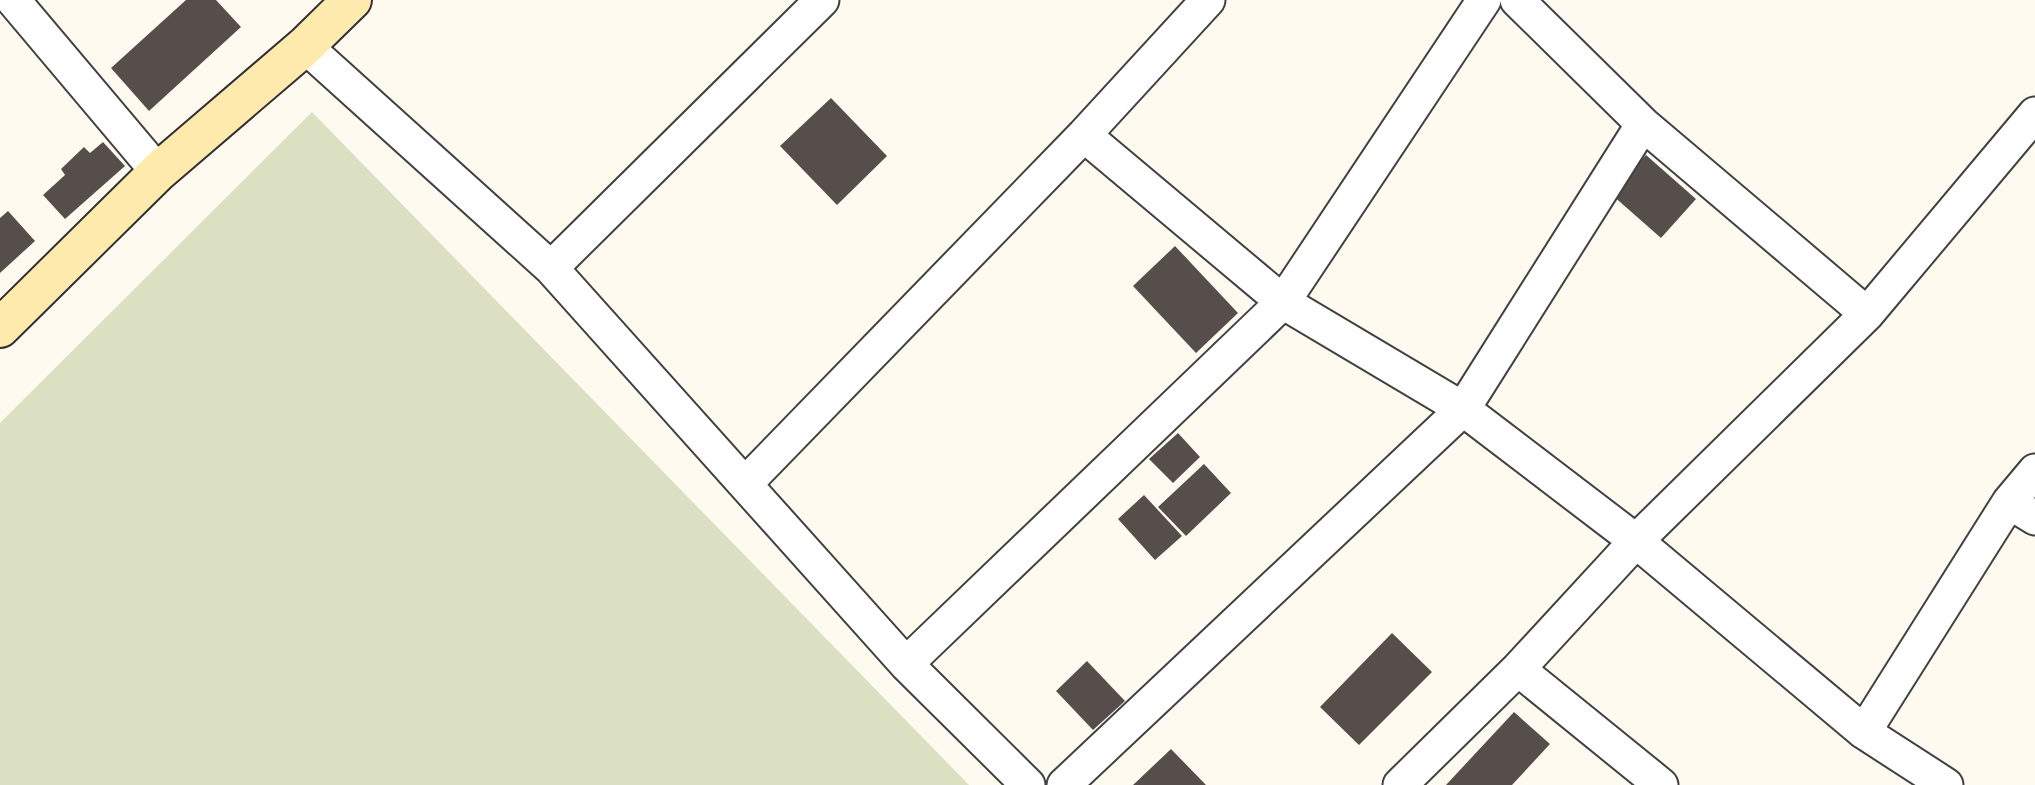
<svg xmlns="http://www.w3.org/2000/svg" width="2035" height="785" font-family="'Roboto Serif',serif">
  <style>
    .cemetery { fill: #dae0c1 }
    .building { fill: #564e4a }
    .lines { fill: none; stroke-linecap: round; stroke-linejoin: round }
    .street-casing { stroke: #414141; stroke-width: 37 }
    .secondary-casing { stroke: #303030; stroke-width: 42 }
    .street { stroke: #fff; stroke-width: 33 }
    .secondary { stroke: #fdeaac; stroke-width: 38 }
  </style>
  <rect width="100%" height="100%" fill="#fffaef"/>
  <path class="cemetery" d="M312,112L969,785H0V423Z"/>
  <path class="building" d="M186,0H216L241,27L149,111L111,68Z
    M831,98L887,156L837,205L780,146Z
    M103,142L125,166L65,219L43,195L65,175L61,169L84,147L90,153Z
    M1646,155L1696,199L1661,238L1611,194Z
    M8,211L35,241L0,273V218Z
    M1175,246L1238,313L1196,353L1133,286Z
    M1178,433L1200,457L1173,483L1149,459Z
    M1204,464L1231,493L1186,536L1158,507Z
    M1144,495L1182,536L1155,560L1118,519Z
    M1392,633L1432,672L1359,745L1320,707Z
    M1087,661L1125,701L1093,730L1056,691Z
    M1514,712L1550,744L1512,785H1446Z
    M1171,749L1206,785H1133Z"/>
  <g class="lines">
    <defs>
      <path id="street" d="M13,0L158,172
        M1517,0L1643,124L1867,314
        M305,46L551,268L906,664L1028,785
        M1084,135L1283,302L1463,409L1636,541L1864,732L1946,785
        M551,268L822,0
        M745,484L1084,135L1208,0
        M2009,502L2035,518
        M906,664L1283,302L1484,0
        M1518,669L1661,785
        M1864,732L2009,502L2035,471
        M1064,785L1463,409L1643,124
        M1400,785L1518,669L1636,541L1867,314L2035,114"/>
      <path id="secondary" d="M0,328L158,172L305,46L352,0"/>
    </defs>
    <use href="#street" class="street-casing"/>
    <use href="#secondary" class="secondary-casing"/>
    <use href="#street" class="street"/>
    <use href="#secondary" class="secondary"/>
  </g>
</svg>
